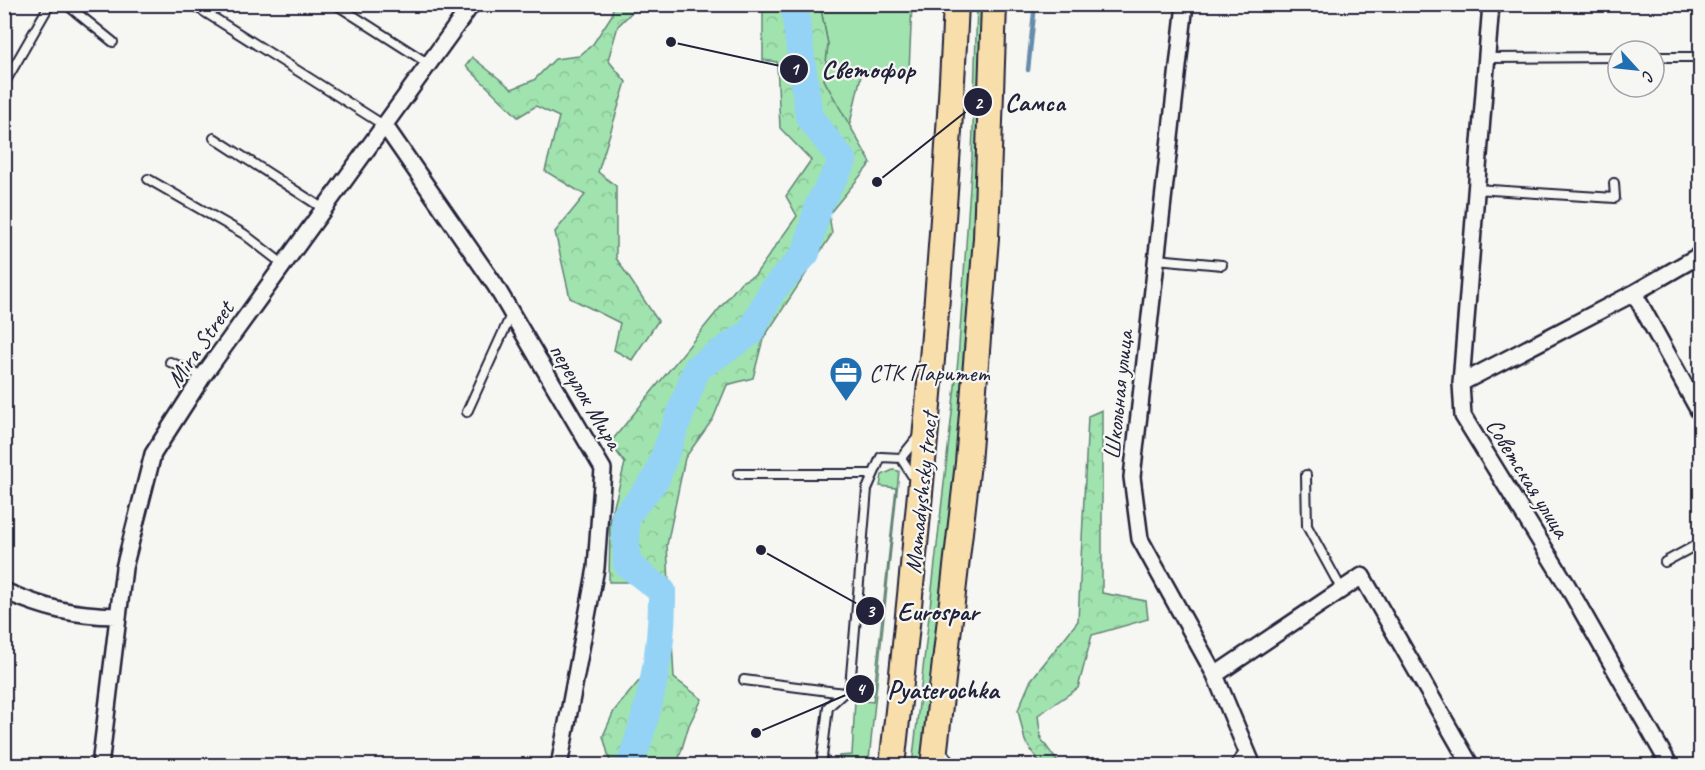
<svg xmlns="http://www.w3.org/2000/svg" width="1705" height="770" font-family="Caveat,sans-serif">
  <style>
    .grass { fill: #a0e3ae; stroke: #618274; stroke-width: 1.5 }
    .forest { fill: url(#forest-crowns); stroke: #618274; stroke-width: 1.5 }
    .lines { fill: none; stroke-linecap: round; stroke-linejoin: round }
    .stream { stroke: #668cab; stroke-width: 4.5 }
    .river { stroke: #94d3f5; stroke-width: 28 }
    .lane-casing { stroke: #22223b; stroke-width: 12 }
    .street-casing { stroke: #22223b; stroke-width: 20 }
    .primary-casing { stroke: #22223b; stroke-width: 28 }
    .lane { stroke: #f6f6f2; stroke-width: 8 }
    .street { stroke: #f6f6f2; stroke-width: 15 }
    .primary { stroke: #f8deab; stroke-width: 24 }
    .labels { text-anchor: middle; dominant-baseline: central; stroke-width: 4.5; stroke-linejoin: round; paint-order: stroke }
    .street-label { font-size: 24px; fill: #22223b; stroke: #f6f6f2 }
    .poi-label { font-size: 24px; fill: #22223b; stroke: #f6f6f2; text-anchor: start }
    .leader { fill: none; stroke: #22223b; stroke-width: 2 }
    .callout-dot { fill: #22223b; stroke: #f6f6f2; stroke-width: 2 }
    .mark-label { font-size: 18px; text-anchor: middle; font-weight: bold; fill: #fff }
    .callout-label { font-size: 26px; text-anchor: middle; font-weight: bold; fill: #22223b; stroke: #f6f6f2; stroke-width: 4.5; stroke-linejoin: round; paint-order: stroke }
  </style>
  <defs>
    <pattern id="forest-crowns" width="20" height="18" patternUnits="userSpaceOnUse" patternTransform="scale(1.5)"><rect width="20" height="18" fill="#a0e3ae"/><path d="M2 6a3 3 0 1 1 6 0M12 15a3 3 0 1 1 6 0" fill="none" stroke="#8ac297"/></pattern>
  </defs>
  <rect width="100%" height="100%" fill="#f6f6f2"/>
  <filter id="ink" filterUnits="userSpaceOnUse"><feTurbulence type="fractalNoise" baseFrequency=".0167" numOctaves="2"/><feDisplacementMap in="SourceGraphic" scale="12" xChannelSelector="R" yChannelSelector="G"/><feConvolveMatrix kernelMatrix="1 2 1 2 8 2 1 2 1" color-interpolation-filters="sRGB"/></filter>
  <g filter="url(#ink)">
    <path class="grass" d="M820,5H912L909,70L862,71L849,128L824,80L828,44Z
      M977,5H987L969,356L921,765L912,766L958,360L972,158Z
      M893,470L899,471L869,760L868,765H840L839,756L852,755L855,700L873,702L896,488L880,486L882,475Z"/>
    <path class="forest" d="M613,5H639L618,26L608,60L626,82L598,172L616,186V258L658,321L632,360L614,350L620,323L570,298L555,232L585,195L545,171L559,117L536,106L518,117L466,66L472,57L512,89L534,80L555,59L579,56L593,44L612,15Z
      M763,5H820L828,44L824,80L871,163L829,214L832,234L763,339L753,378L727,385L713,419L685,458L667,545L674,678L702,699L689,725L677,765H611L603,736L614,711L644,675L654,596L633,582H609L610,522L625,463L610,443L741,282L755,275L797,216L786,196L811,160L780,128L777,62L763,60Z
      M1102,410V593L1146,601L1148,619L1092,635L1078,688L1038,715L1041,739L1060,765H1041L1025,741L1018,710L1031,680L1078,621L1088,416Z"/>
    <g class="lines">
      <path class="stream" d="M1028,70L1035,4"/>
      <path class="river" d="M630,766C650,706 663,654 662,591L627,564L625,517L656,479L697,368L750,333L772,291L806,253L819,204L843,161L809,117L794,4"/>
      <defs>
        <path id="lane" d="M66,4L113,42
          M192,4L385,126
          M335,4L429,64
          M699,5V4
          M1654,57H1700
          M1487,58L1618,57
          M4,84L50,4
          M214,138L324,209
          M148,179L244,234L284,265
          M1476,189L1615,198L1614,183
          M1156,259L1222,265
          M170,362L203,376
          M467,412L511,315
          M901,458L917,438
          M901,458L915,480
          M738,474H873
          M1306,475L1307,526L1342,590
          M1665,562L1700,543
          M744,680L844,693
          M941,751L953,766
          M821,766L828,707L850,687L867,489L881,457L901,458
          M1234,766L1246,750"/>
        <path id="street" d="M1185,4L1132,477L1140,539L1215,675L1253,766
          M1491,4L1461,383L1463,416L1567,585L1670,766
          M385,126L495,285L603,469L596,568L559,766
          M1634,293L1700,413
          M1461,383L1634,293L1700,255
          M4,591C47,609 71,615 117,616
          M1215,675L1362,576L1471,766
          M100,766L124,568L153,454L203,376L472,4"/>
        <path id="primary" d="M892,766C920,512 944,259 956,4
          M933,766L968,463L986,238L994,4"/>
      </defs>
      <use href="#lane" class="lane-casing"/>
      <use href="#street" class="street-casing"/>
      <use href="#primary" class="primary-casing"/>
      <use href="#lane" class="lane"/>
      <use href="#street" class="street"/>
      <use href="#primary" class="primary"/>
    </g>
  </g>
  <defs>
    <symbol id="office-pin" viewBox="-11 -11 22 30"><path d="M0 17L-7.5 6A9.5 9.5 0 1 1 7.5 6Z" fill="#1f6fb2" stroke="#f6f6f2"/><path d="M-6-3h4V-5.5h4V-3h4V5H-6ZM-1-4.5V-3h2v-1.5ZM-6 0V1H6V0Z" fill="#fff"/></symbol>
  </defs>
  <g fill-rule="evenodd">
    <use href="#office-pin" x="827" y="354" width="38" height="52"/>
  </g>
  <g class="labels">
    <g class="street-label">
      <text transform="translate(200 344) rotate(-55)">Mira Street</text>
      <text transform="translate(1118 395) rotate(-84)">Школьная улица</text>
      <text transform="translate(586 396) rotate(59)">переулок Мира</text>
      <text transform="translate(1528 478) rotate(58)">Советская улица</text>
      <text transform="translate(921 493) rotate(-84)">Mamadyshsky tract</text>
    </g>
    <g class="poi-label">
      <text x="869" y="373">СТК Паритет</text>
    </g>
  </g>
  <path class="leader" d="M671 42L794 69M877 182L978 102M761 550L870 611M756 733L860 689"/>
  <g class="callout-dot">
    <circle cx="671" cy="42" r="6"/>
    <circle cx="877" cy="182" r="6"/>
    <circle cx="761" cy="550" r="6"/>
    <circle cx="756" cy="733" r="6"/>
    <circle cx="794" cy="69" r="15"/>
    <circle cx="978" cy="102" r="15"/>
    <circle cx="870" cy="611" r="15"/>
    <circle cx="860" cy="689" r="15"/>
  </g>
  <g class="mark-label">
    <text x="794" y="75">1</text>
    <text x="978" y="109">2</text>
    <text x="870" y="617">3</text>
    <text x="860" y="695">4</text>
  </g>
  <g class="callout-label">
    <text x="868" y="78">Светофор</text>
    <text x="1035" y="111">Самса</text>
    <text x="938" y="620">Eurospar</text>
    <text x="943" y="698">Pyaterochka</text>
  </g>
  <rect width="1705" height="770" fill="none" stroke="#f6f6f2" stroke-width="24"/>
  <rect x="12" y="12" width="1681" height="746" fill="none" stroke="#22223b" stroke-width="2" filter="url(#ink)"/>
  <g transform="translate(1636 69) rotate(117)"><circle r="28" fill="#f6f6f2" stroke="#a1a1a9" stroke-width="1.5"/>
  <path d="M0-4.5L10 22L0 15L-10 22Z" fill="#1f6fb2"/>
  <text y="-9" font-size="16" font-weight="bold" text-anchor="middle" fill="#22223b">С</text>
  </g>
</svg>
